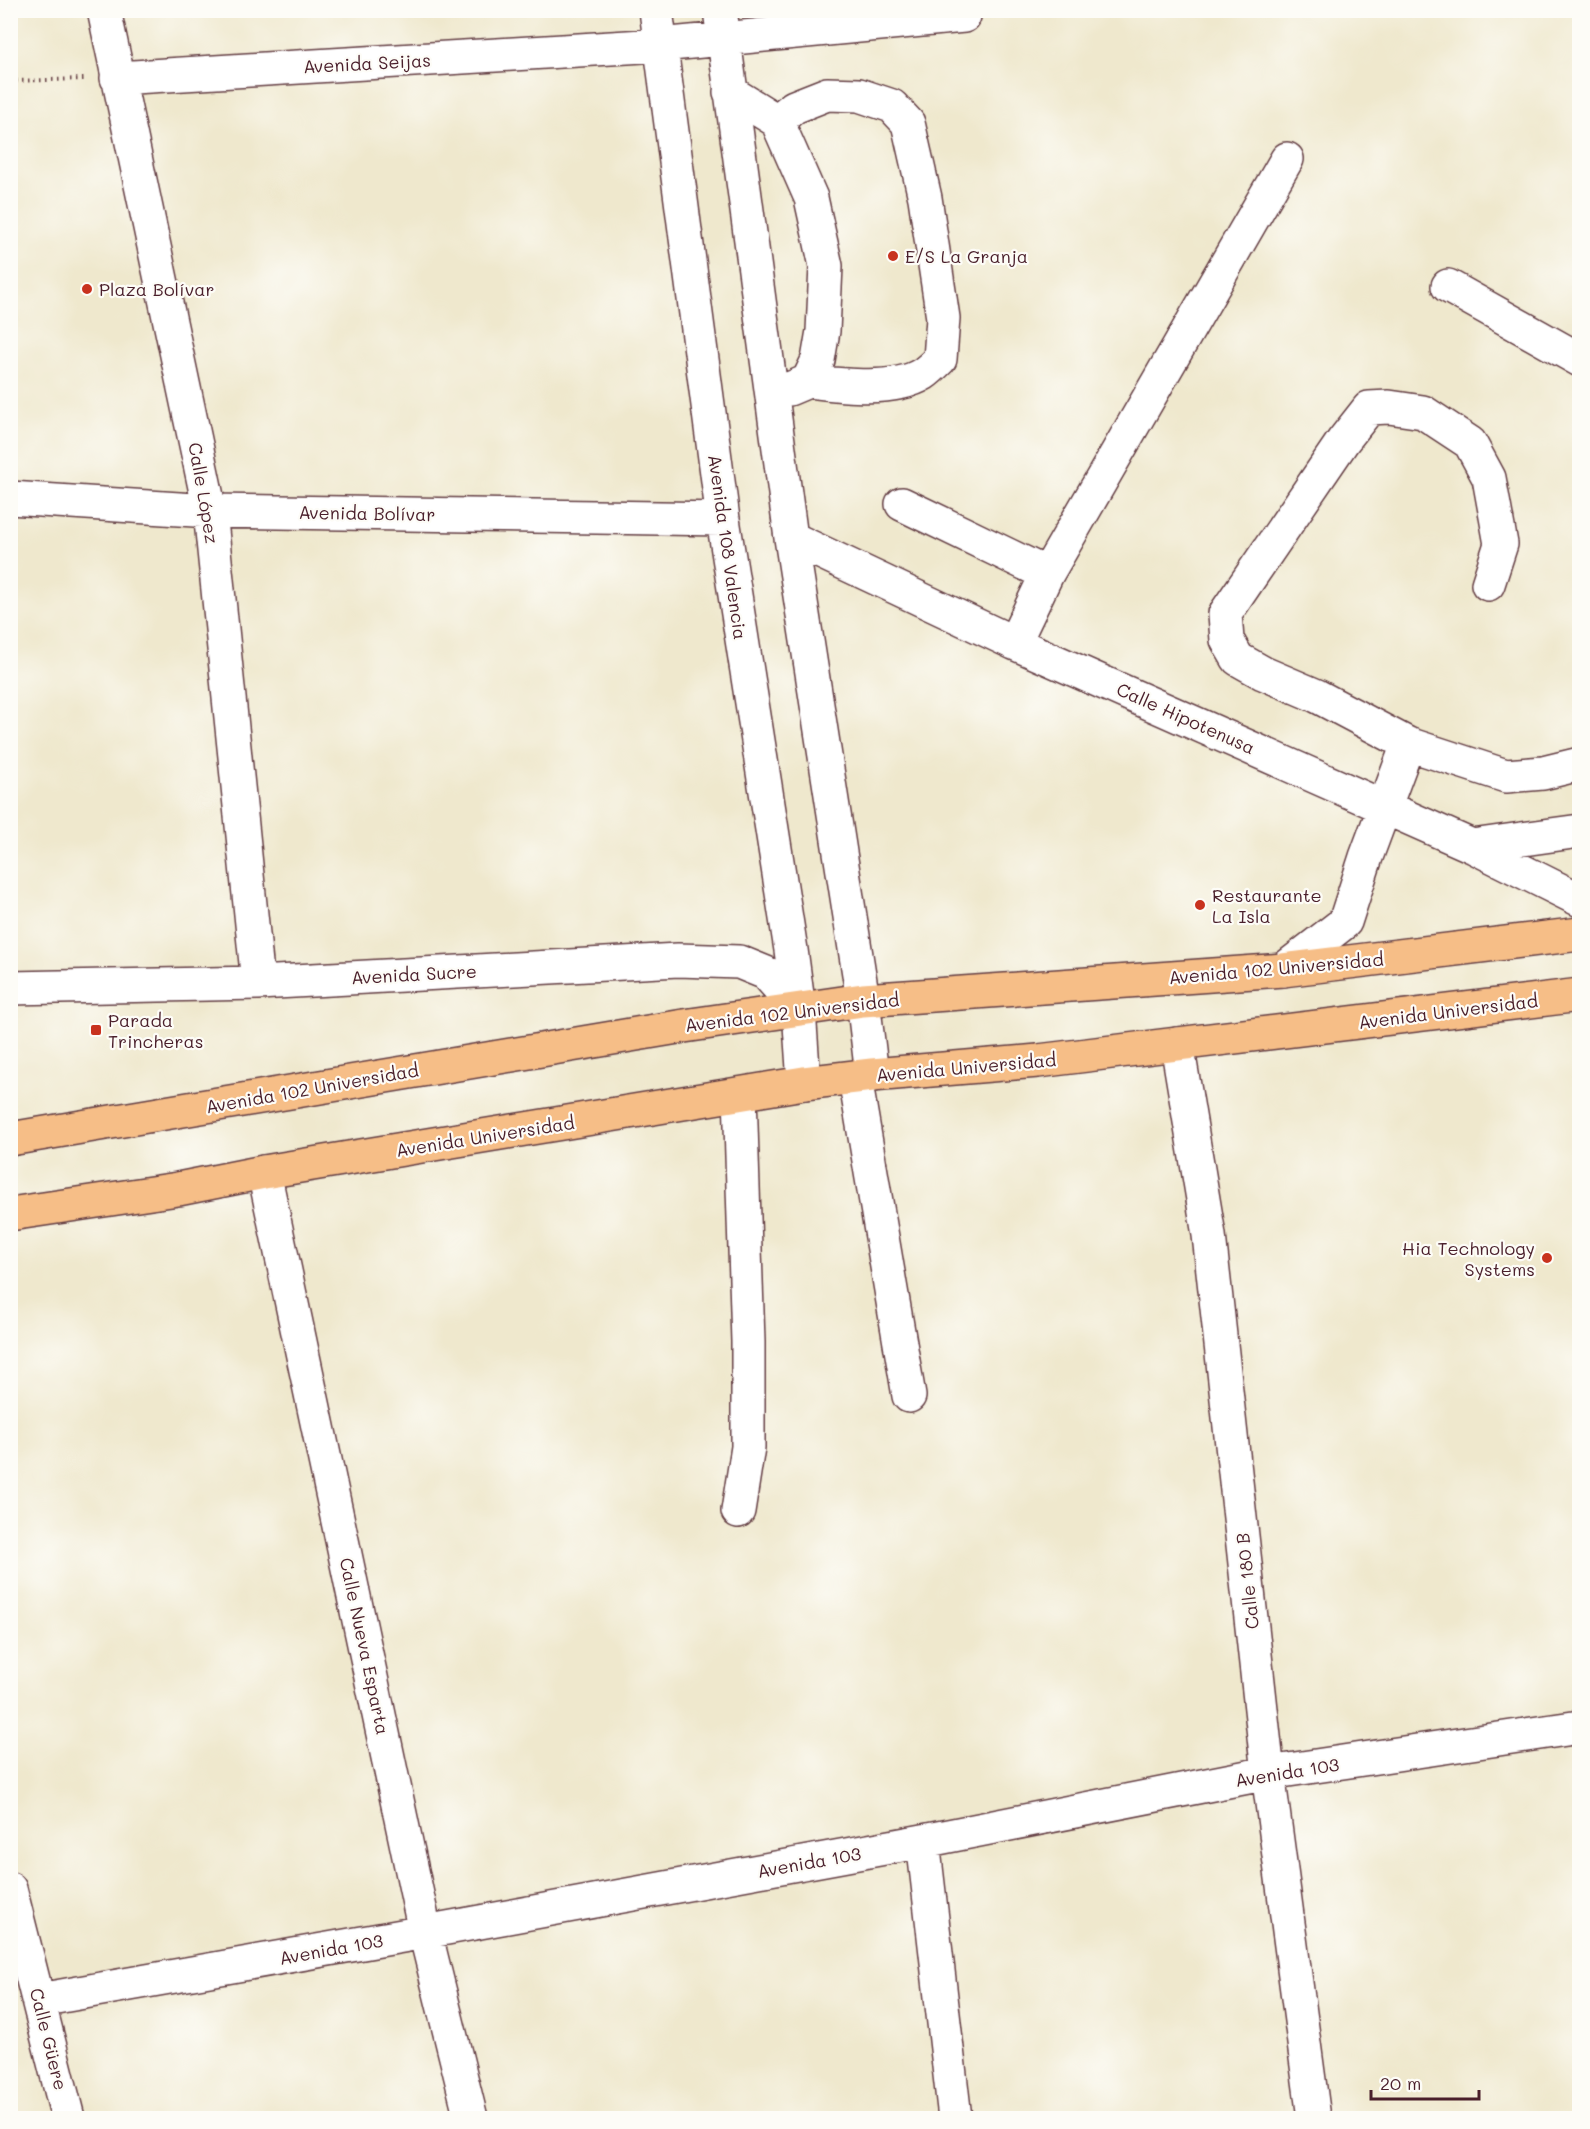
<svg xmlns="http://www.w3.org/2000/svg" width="1590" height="2129" font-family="Mali,sans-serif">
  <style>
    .green { fill: #91df9d; stroke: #6e7f64; stroke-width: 1.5 }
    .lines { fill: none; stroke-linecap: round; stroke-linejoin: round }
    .minor-casing { stroke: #633d43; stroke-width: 36 }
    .major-casing { stroke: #633d43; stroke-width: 36 }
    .path { stroke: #633d43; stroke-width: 4; stroke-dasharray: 1.5 4.5; stroke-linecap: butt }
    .minor { stroke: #fff; stroke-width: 33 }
    .major { stroke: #f6be87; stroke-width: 33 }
    .poi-dot { fill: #c8321e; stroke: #fdfcf7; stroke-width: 2 }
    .labels { text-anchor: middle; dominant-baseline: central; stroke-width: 4.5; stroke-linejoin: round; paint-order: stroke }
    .street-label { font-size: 18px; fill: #4a1f2b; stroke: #fdfcf7 }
    .poi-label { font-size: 18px; fill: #4a1f2b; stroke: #fdfcf7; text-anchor: start }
  </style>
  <rect width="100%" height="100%" fill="#fdfcf7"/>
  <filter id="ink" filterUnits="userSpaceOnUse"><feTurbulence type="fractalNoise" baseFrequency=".0167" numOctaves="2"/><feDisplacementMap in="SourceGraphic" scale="12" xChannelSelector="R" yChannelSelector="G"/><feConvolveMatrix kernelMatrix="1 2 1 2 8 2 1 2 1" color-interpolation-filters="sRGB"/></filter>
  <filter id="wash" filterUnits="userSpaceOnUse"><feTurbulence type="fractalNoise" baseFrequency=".008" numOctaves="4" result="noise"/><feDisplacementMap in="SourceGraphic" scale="24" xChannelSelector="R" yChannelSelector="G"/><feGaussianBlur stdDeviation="1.35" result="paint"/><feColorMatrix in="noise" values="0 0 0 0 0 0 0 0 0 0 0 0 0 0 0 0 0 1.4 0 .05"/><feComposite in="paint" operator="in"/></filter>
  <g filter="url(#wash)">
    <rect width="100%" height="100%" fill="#efe8cd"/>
    <path class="green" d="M755,10L889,11L758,32Z"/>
  </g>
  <g filter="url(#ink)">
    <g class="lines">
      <defs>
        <path id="minor" d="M104,10L210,511L258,983
          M656,10L723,519L791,950L799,1010L804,1083
          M720,10L791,538L863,1000L872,1075
          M117,78L660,45L964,16
          M730,92L777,121L811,198L826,266L823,331L818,360L808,381L789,389
          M777,121L794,107L827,94L859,95L892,106L908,123L925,198L943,318L940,359C935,364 929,370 923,374C894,392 841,385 808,381
          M1448,286L1580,360
          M10,498L210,511L723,519
          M902,504L1047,574
          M791,538L1014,643L1472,846L1580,900
          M1014,643L1047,574L1287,159
          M1408,744L1506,776L1543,773L1580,764
          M1472,846L1580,831
          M1283,970L1345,922L1366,857L1408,744L1317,696L1263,673L1238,659L1227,640L1225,614L1343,441L1369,408L1389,407L1423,412L1470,443L1489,478L1501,544L1488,584
          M10,988L258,983L678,960L739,962L766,973L799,1010
          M1177,1044L1209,1235L1268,1773L1314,2118
          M855,1078L909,1396
          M264,1172L425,1932L471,2118
          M738,1511L748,1447V1342L740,1094
          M923,1841L955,2118
          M10,1889L68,2118
          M39,2000L425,1932L923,1841L1268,1773L1580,1727"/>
        <path id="major" d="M10,1139L684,1026L863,1000L1283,970L1580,934
          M10,1214L178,1189L264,1172L804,1083L872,1075L1038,1061L1580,995"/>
      </defs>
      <use href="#minor" class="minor-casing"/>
      <use href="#major" class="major-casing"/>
      <path class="path" d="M10,81L85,79"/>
      <use href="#minor" class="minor"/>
      <use href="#major" class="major"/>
    </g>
  </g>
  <g class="poi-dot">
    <circle cx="893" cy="256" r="6"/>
    <circle cx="87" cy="289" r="6"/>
    <circle cx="1200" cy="905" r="6"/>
    <rect x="90" y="1024" width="12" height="12" rx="3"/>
    <circle cx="1547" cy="1258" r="6"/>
  </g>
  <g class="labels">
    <g class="street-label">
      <text transform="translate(367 63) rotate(-3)">Avenida Seijas</text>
      <text transform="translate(204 493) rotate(80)">Calle López</text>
      <text transform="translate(367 513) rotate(1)">Avenida Bolívar</text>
      <text transform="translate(728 547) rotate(82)">Avenida 108 Valencia</text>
      <text transform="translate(1186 718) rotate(24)">Calle Hipotenusa</text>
      <text transform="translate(1276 968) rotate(-5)">Avenida 102 Universidad</text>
      <text transform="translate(414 974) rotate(-3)">Avenida Sucre</text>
      <text transform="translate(1448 1011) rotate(-7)">Avenida Universidad</text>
      <text transform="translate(792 1012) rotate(-7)">Avenida 102 Universidad</text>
      <text transform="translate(966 1067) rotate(-5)">Avenida Universidad</text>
      <text transform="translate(312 1088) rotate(-10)">Avenida 102 Universidad</text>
      <text transform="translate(485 1136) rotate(-9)">Avenida Universidad</text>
      <text transform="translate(1247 1581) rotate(-96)">Calle 180 B</text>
      <text transform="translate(365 1646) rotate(78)">Calle Nueva Esparta</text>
      <text transform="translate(1287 1772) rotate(-9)">Avenida 103</text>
      <text transform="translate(809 1862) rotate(-10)">Avenida 103</text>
      <text transform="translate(331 1949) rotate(-10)">Avenida 103</text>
      <text transform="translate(49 2039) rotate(76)">Calle Güere</text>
    </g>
    <g class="poi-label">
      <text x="905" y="256">E/S La Granja</text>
      <text x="99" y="289">Plaza Bolívar</text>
      <text x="1212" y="895">Restaurante<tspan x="1212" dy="21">La Isla</tspan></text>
      <text x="108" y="1020">Parada<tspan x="108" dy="21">Trincheras</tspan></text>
      <text x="1535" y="1248" text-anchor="end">Hia Technology<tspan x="1535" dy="21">Systems</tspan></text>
    </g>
  </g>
  <rect width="1590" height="2129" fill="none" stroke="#fdfcf7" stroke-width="36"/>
  <path d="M1371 2090v9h108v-9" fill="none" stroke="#4a1f2b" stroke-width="3"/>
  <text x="1380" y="2090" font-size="18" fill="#4a1f2b" stroke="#fdfcf7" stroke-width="4.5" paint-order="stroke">20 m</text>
</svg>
